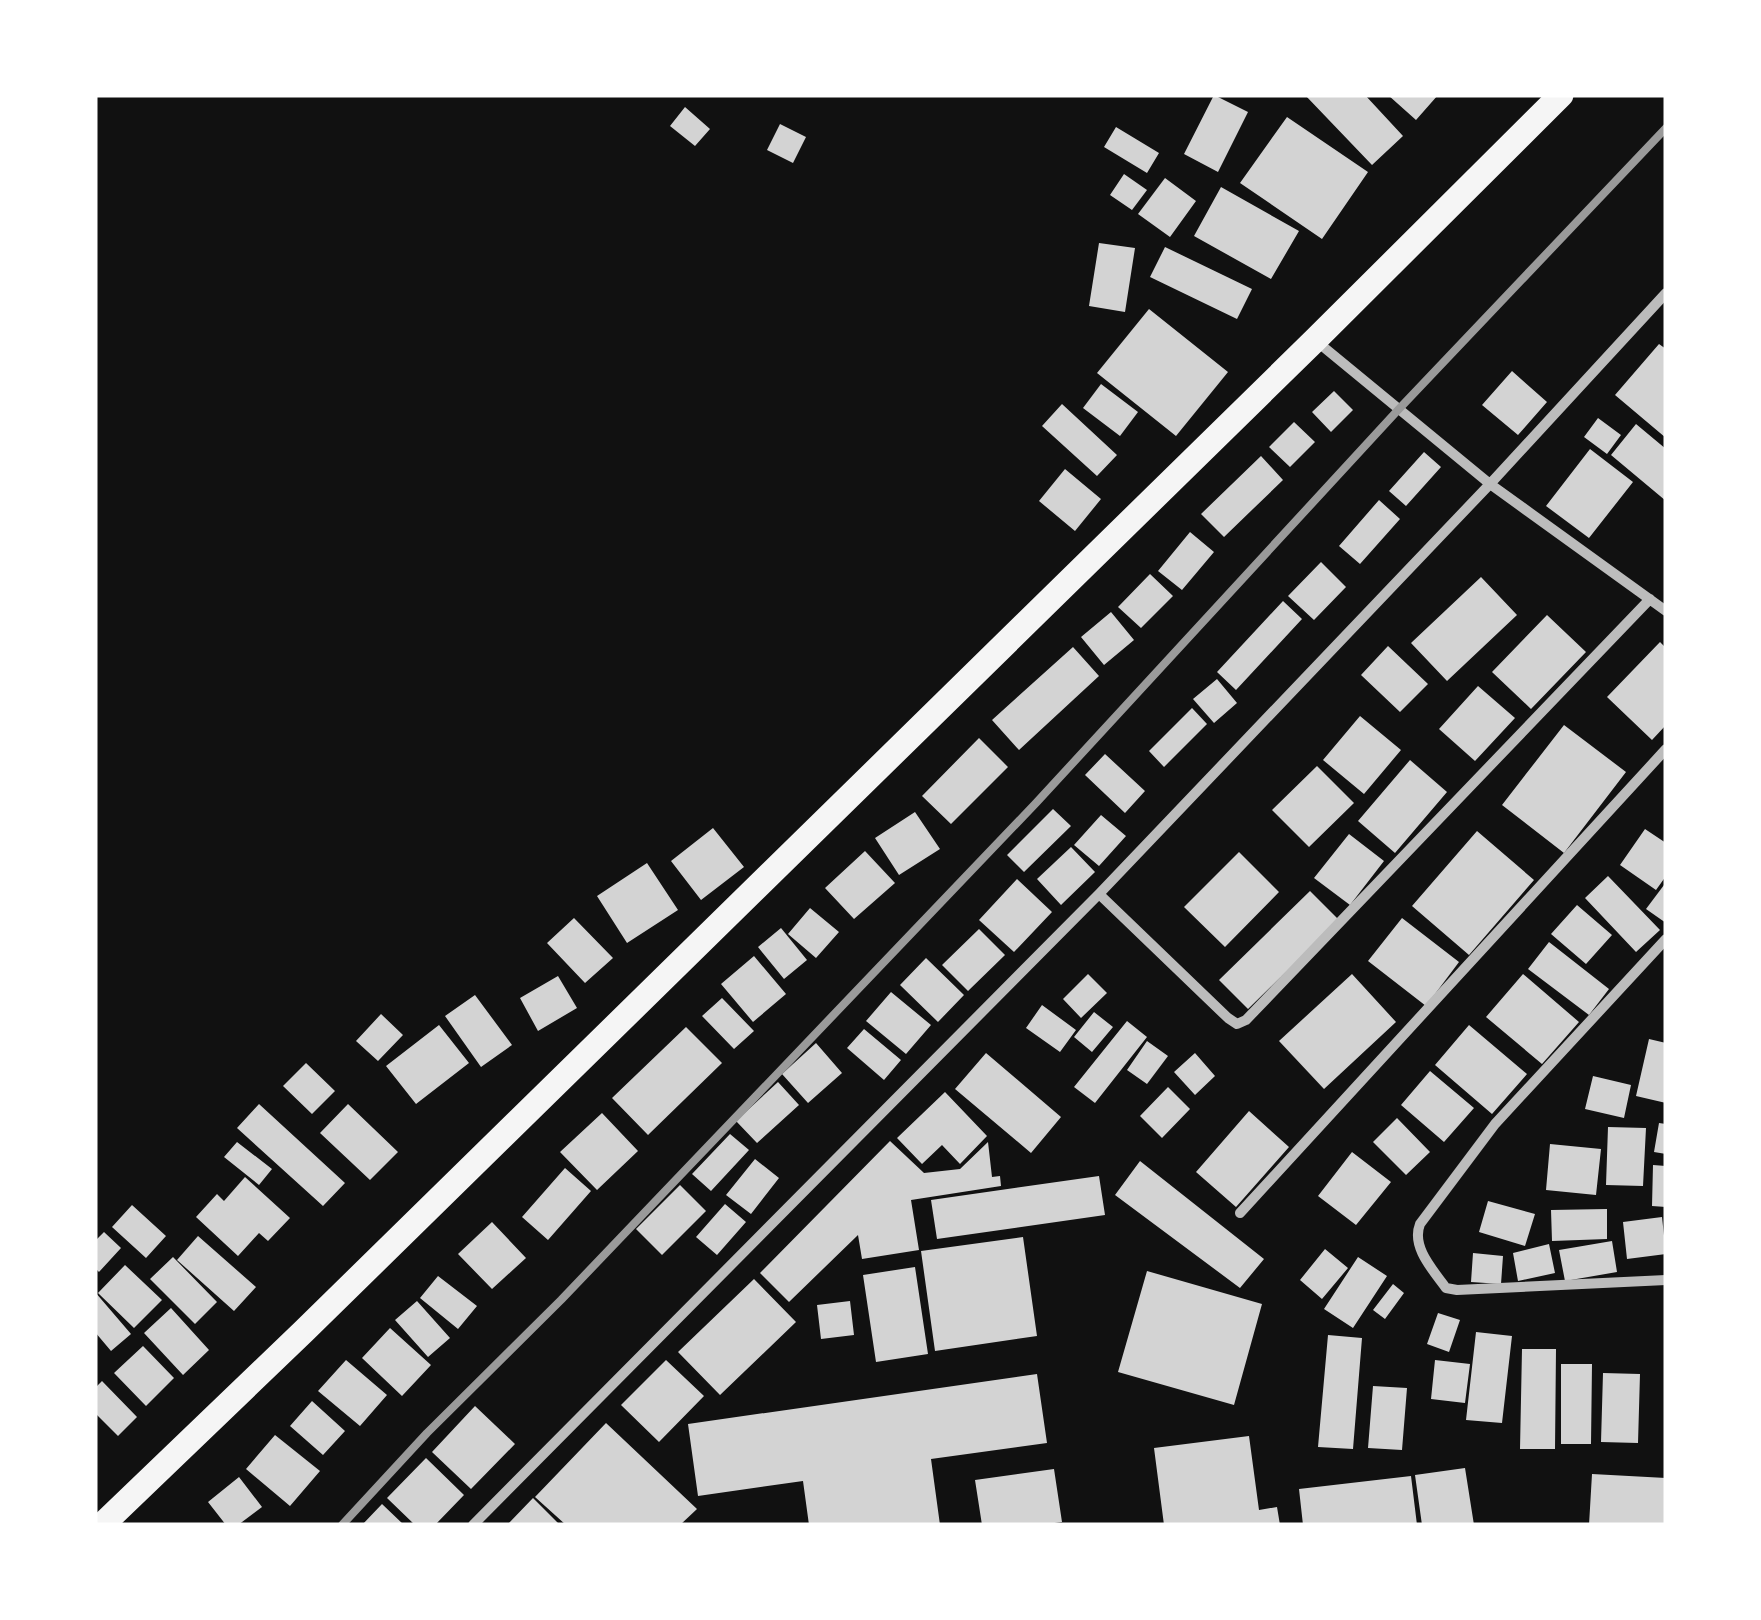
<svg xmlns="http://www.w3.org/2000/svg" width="1761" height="1620" font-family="'Varela Round',sans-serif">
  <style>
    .building { fill: #d3d3d3 }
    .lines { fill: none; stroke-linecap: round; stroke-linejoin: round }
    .minor { stroke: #bcbcbc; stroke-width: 10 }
    .primary { stroke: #f5f5f5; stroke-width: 25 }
    .rail { stroke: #9a9a9a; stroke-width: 8 }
  </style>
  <rect width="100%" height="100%" fill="#111"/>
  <path class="building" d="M1214,95L1248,112L1218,172L1184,154Z
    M1305,95H1365L1403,136L1372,165Z
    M1388,95H1438L1416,120Z
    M685,107L710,129L695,146L670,126Z
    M1287,117L1368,172L1322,239L1240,183Z
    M780,124L806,137L793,163L767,150Z
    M1116,127L1159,153L1147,173L1104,147Z
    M1124,174L1147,190L1132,210L1110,195Z
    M1165,178L1196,201L1170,237L1138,214Z
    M1221,187L1299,231L1271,279L1194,236Z
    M1099,243L1135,248L1125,312L1089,306Z
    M1165,247L1252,289L1237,319L1150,277Z
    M1149,309L1228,372L1176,436L1097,373Z
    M1659,344L1666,349V438L1615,395Z
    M1512,371L1547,402L1518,435L1482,405Z
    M1101,384L1138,412L1120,436L1083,408Z
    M1334,391L1353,410L1331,432L1312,412Z
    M1062,404L1117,455L1097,476L1042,426Z
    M1598,418L1621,435L1607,454L1584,437Z
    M1294,422L1315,442L1290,467L1269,447Z
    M1636,424L1666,449V501L1611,455Z
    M1590,449L1633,482L1589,538L1546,506Z
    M1424,452L1441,467L1406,506L1389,491Z
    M1261,456L1283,480L1224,537L1201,514Z
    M1065,469L1101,499L1075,531L1039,501Z
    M1379,500L1400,519L1360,564L1339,546Z
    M1190,532L1214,552L1182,590L1158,571Z
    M1321,562L1346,587L1314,620L1288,596Z
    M1150,574L1173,596L1141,628L1118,607Z
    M1481,577L1517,615L1447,681L1411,643Z
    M1283,601L1302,619L1236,690L1217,672Z
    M1111,612L1134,640L1104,665L1081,637Z
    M1547,615L1586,652L1531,709L1492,672Z
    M1660,642L1666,648V725L1652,740L1607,697Z
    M1388,646L1428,684L1400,712L1361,675Z
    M1073,647L1099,676L1019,750L992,720Z
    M1217,679L1237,703L1214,723L1193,699Z
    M1478,686L1515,718L1475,761L1439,729Z
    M1192,708L1207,724L1164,767L1149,751Z
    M1360,716L1401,750L1364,794L1323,760Z
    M1564,725L1626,772L1564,853L1502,805Z
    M979,738L1008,767L951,824L922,796Z
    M1105,754L1145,791L1125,813L1085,775Z
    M1410,760L1447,792L1395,853L1358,821Z
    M1317,766L1354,803L1309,847L1272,810Z
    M1053,809L1071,826L1024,872L1007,855Z
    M915,812L940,849L899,875L875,838Z
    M1101,815L1126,836L1099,866L1074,845Z
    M713,828L744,867L701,900L671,861Z
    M1645,829L1666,843V876L1656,890L1620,865Z
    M1477,831L1534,880L1469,955L1412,906Z
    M1349,834L1384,861L1350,905L1314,878Z
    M1071,847L1095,872L1061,905L1037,879Z
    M865,851L895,883L854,919L825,888Z
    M1239,852L1279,892L1225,947L1184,907Z
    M647,863L678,910L627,943L597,896Z
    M1608,876L1660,930L1636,952L1585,898Z
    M1017,879L1052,912L1014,952L979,920Z
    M1664,885L1666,887V923L1646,909Z
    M1310,891L1339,920L1248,1009L1219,980Z
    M1577,905L1612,935L1586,964L1551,934Z
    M810,908L839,932L816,958L788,934Z
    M574,918L613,958L585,983L547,943Z
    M1402,918L1459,962L1426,1006L1368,961Z
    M781,928L807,960L784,979L758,947Z
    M979,929L1005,955L968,991L942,965Z
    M1549,942L1609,989L1589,1015L1528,969Z
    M754,956L786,994L753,1022L721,984Z
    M926,958L964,995L938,1022L900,985Z
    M1088,974L1107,993L1081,1018L1063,999Z
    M1352,974L1396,1022L1324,1089L1279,1041Z
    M1523,974L1579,1022L1542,1064L1486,1017Z
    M558,976L577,1008L538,1031L520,998Z
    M891,992L931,1025L906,1054L866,1021Z
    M475,995L512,1045L481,1067L445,1016Z
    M722,998L754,1031L734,1049L702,1016Z
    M1042,1005L1076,1030L1060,1052L1026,1028Z
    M1094,1012L1113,1027L1092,1052L1074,1037Z
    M381,1014L403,1035L378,1061L356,1041Z
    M1127,1021L1147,1037L1095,1103L1074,1087Z
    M439,1025L469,1063L416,1104L386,1066Z
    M1469,1025L1527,1074L1492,1114L1435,1065Z
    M686,1027L722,1063L648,1135L612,1098Z
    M864,1029L901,1060L884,1080L847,1048Z
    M1649,1039L1666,1043V1103L1636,1096Z
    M1147,1041L1168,1056L1147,1084L1127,1070Z
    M816,1043L842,1073L808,1103L782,1074Z
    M986,1053L1061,1117L1031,1153L955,1089Z
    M1195,1053L1215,1076L1195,1095L1174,1072Z
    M306,1063L335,1091L312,1114L283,1086Z
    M1430,1071L1474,1108L1444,1142L1401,1105Z
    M1593,1076L1631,1085L1624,1118L1585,1109Z
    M778,1082L799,1105L757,1143L736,1121Z
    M1168,1087L1190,1109L1162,1138L1140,1116Z
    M945,1092L987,1136L960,1164L942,1145L922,1164L897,1138Z
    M259,1104L345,1183L323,1206L237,1128Z
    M348,1104L398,1152L370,1180L320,1133Z
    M1249,1111L1289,1147L1236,1207L1196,1172Z
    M602,1113L638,1151L597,1190L560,1152Z
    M1397,1118L1430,1152L1406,1175L1373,1142Z
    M1659,1123L1666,1124V1154L1654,1152Z
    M1608,1127L1646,1128L1643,1186L1606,1185Z
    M730,1134L749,1150L711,1191L692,1174Z
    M890,1141L924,1173L960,1169L988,1142L992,1177L1000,1176L1001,1186L911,1200L919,1250L862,1259L858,1235L789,1302L760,1273Z
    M237,1142L272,1169L259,1185L224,1157Z
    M1550,1144L1601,1149L1596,1195L1546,1190Z
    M1352,1152L1391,1182L1356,1225L1318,1196Z
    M755,1159L779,1178L751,1214L726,1195Z
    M1140,1161L1264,1259L1240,1288L1115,1195Z
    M1653,1165L1666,1166V1207L1652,1206Z
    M565,1168L591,1191L548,1240L522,1217Z
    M1099,1176L1105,1215L937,1239L931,1200Z
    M245,1177L290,1218L268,1241L259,1233L238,1256L196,1217L217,1194L224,1201Z
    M680,1185L706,1211L662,1255L636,1229Z
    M1488,1201L1535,1214L1525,1246L1479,1232Z
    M725,1204L746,1222L717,1255L696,1237Z
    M132,1205L166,1236L146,1258L112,1227Z
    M1607,1209V1239L1552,1241L1551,1210Z
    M1662,1217L1666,1254L1627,1259L1623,1222Z
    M492,1222L526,1258L492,1289L458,1254Z
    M104,1232L121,1248L99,1272L95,1268V1241Z
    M198,1236L256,1287L234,1311L177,1260Z
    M1023,1237L1037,1336L935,1351L921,1251Z
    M1612,1241L1617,1272L1565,1281L1559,1250Z
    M1549,1244L1555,1273L1518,1281L1513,1253Z
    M1325,1249L1348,1268L1322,1299L1300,1280Z
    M1473,1253L1503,1256L1501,1284L1471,1282Z
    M173,1257L217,1302L195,1324L150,1279Z
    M1358,1257L1387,1276L1353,1328L1324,1309Z
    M125,1265L162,1300L134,1328L98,1293Z
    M915,1267L928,1354L876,1362L863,1275Z
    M1147,1271L1262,1304L1234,1405L1118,1372Z
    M438,1276L477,1306L458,1329L420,1298Z
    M754,1279L796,1322L720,1395L678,1352Z
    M1393,1284L1404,1293L1385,1319L1373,1310Z
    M95,1292L131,1334L111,1351L95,1332Z
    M417,1301L450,1338L428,1357L395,1320Z
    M850,1301L854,1335L821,1339L817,1305Z
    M171,1308L209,1350L183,1375L144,1333Z
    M1438,1313L1460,1320L1449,1352L1427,1344Z
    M390,1328L431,1365L402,1396L362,1358Z
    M1476,1332L1512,1336L1502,1423L1466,1420Z
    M1328,1335L1362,1338L1353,1449L1318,1447Z
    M143,1346L174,1378L146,1406L114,1373Z
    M1522,1349H1556L1555,1449H1520Z
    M346,1360L387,1395L360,1426L318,1391Z
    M666,1360L704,1396L659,1442L621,1405Z
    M1435,1360L1470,1364L1465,1403L1431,1399Z
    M1561,1364H1592L1591,1444H1561Z
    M1603,1373L1640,1374L1638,1443L1601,1442Z
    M1037,1374L1047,1443L931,1459L940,1525H809L803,1481L698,1496L688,1424Z
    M102,1381L137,1417L118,1436L95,1413V1388Z
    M1373,1386L1407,1388L1402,1450L1368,1448Z
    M312,1401L345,1431L323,1455L290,1426Z
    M475,1406L515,1444L471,1489L432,1452Z
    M606,1423L697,1509L680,1525H566L535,1497Z
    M275,1435L320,1471L290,1506L246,1469Z
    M1249,1436L1259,1510L1277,1507L1280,1525H1164L1154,1448Z
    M426,1458L464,1495L435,1525H415L387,1498Z
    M1465,1468L1474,1525H1422L1415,1475Z
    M1054,1469L1062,1522L1040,1525H982L975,1480Z
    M1592,1474L1666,1478V1525H1589Z
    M1411,1476L1417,1525H1303L1299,1489Z
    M239,1477L262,1507L238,1525H226L208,1502Z
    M533,1498L560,1525H507Z
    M382,1504L404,1525H362Z"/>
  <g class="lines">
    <path class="minor" d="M1315,340L1490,484L1666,611
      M1099,894L1228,1018L1237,1024L1246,1020L1650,599
      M1666,939L1495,1124L1420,1224C1411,1247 1433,1270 1446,1288L1457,1290L1666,1280
      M1240,1213L1666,749
      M473,1525L1099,894L1490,484L1666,293"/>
    <path class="primary" d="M102,1525L304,1331L1315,340L1561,95"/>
    <path class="rail" d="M342,1525L427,1433L561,1300L1036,803L1398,410L1666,128"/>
  </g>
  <rect width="1761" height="1620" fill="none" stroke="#ffffff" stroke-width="195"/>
</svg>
